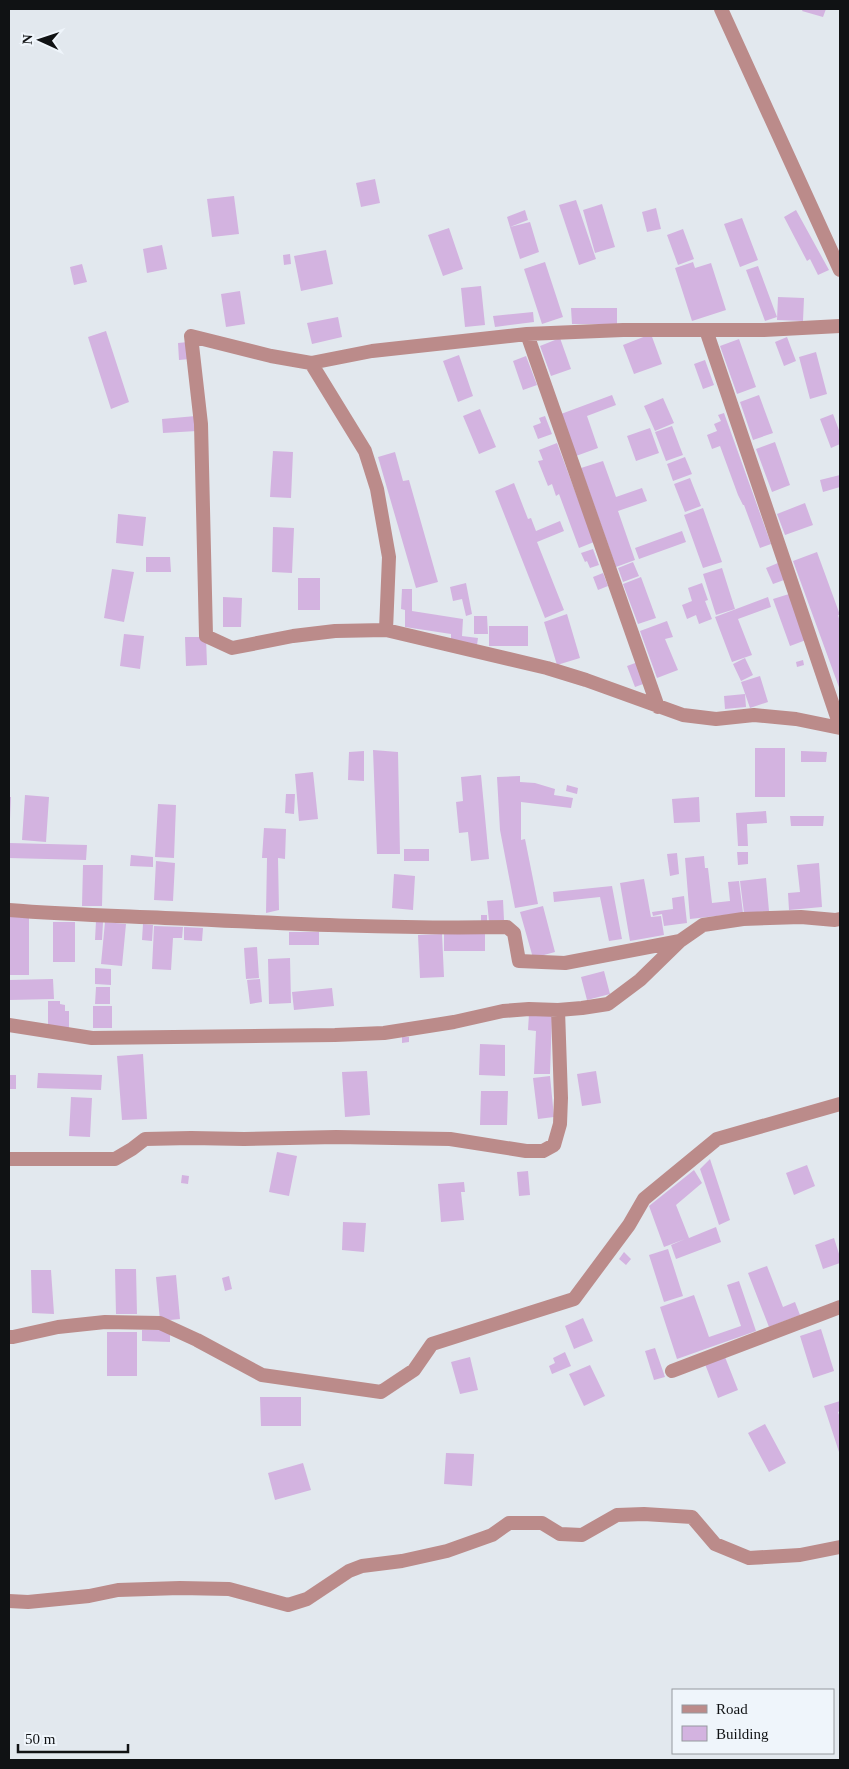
<svg xmlns="http://www.w3.org/2000/svg" width="849" height="1769" font-family="'Times New Roman',serif">
  <style>
    .building { fill: #d3b3e0 }
    .lines { fill: none; stroke-linecap: round; stroke-linejoin: round }
    .minor { stroke: #bb8b8a; stroke-width: 14 }
    .tertiary { stroke: #bb8b8a; stroke-width: 14 }
  </style>
  <rect width="100%" height="100%" fill="#e2e8ee"/>
  <path class="building" d="M803,9H826L823,17L802,11Z
    M375,179L380,203L361,207L356,183Z
    M234,196L239,234L212,237L207,199Z
    M576,200L596,259L579,265L559,205Z
    M602,204L615,247L595,253L583,210Z
    M656,208L661,229L647,232L642,212Z
    M525,210L528,220L510,227L507,217Z
    M796,210L829,270L818,275L810,259L807,261L784,217Z
    M742,218L758,260L740,267L724,224Z
    M530,222L539,252L520,259L510,227Z
    M449,228L463,269L443,276L428,235Z
    M683,229L694,259L678,265L667,235Z
    M162,245L167,269L147,273L143,249Z
    M326,250L333,284L301,291L294,256Z
    M290,254L291,264L284,265L283,255Z
    M545,262L563,317L542,324L524,269Z
    M693,262L695,268L711,263L726,310L692,321L675,268Z
    M82,264L87,282L74,285L70,267Z
    M758,266L777,317L765,321L746,270Z
    M481,286L485,325L465,327L461,288Z
    M240,291L245,324L226,327L221,294Z
    M778,297L804,298L803,321L777,320Z
    M571,308H617V324H572Z
    M533,312L534,322L495,327L493,316Z
    M338,317L342,337L312,344L307,323Z
    M106,331L129,402L111,409L88,337Z
    M651,334L662,364L634,374L623,345Z
    M787,337L796,361L784,366L775,342Z
    M560,338L571,369L551,376L540,346Z
    M739,339L756,387L737,394L720,346Z
    M188,342L190,359L179,360L178,343Z
    M816,352L827,394L810,399L799,357Z
    M459,355L473,396L458,402L443,361Z
    M526,356L537,385L523,390L513,361Z
    M705,360L714,385L703,389L694,364Z
    M612,395L616,405L587,416L598,448L576,456L561,414Z
    M759,395L773,433L753,440L740,402Z
    M663,398L674,423L655,431L644,406Z
    M480,409L496,447L479,454L463,416Z
    M724,413L771,544L760,548L744,505H743L738,495L720,446L712,449L707,435L717,431L714,424L721,421L718,415Z
    M833,414L840,433V444L831,448L820,419Z
    M196,416L197,431L163,433L162,419Z
    M545,416L552,434L538,439L533,426L541,423L539,418Z
    M672,426L683,455L666,461L655,432Z
    M650,428L659,453L636,461L627,436Z
    M775,442L790,485L772,492L756,449Z
    M557,443L594,542L579,548L559,494L556,496L552,484L548,486L538,461L543,460L539,450Z
    M273,451L293,452L291,498L270,497Z
    M395,452L403,481L409,480L438,582L416,588L378,457Z
    M685,457L692,474L673,481L667,464Z
    M603,461L616,497L642,488L647,501L618,511L635,560L616,567L581,468Z
    M840,475V487L823,492L820,480Z
    M690,478L701,506L685,512L674,484Z
    M514,483L528,519L531,518L536,531L560,521L564,531L537,542L564,610L545,618L495,491Z
    M805,503L813,525L785,535L777,514Z
    M703,508L722,562L703,568L684,515Z
    M118,514L146,517L143,546L116,543Z
    M273,527L294,528L292,573L272,572Z
    M682,531L686,542L639,559L635,548Z
    M593,549L599,565L590,568L587,561L585,562L581,553Z
    M817,552L840,615H838L840,622V690L793,561Z
    M146,557H170L171,572H146Z
    M633,562L639,576L623,582L618,568Z
    M778,563L784,580L773,584L766,568Z
    M722,568L735,609L716,615L703,574Z
    M112,569L134,572L124,622L104,618Z
    M603,573L608,586L598,590L593,577Z
    M641,577L656,618L638,624L623,584Z
    M298,578H320V610H298Z
    M466,583L472,614L466,616L462,599L453,601L450,587Z
    M702,583L708,600L705,601L712,619L699,624L696,615L687,619L682,605L692,601L688,588Z
    M402,589H412V611L463,619L462,636L478,638L477,645L451,641V634L405,627V610L401,609Z
    M789,594L806,640L790,646L773,599Z
    M223,597L242,598L241,627H223Z
    M768,597L771,607L738,619L752,655L732,662L715,617Z
    M567,614L580,658L557,665L544,622Z
    M474,616H487L488,634H474Z
    M667,621L673,637L665,639L678,670L657,678L640,631Z
    M489,626H528V646H489Z
    M124,634L144,636L140,669L120,666Z
    M185,637H206L207,665L186,666Z
    M745,658L753,675L741,681L733,664Z
    M803,660L804,665L797,667L796,662Z
    M638,662L646,683L635,687L627,666Z
    M760,676L768,702L750,708L741,682Z
    M745,694L746,707L725,709L724,696Z
    M755,748H785V797H755Z
    M373,750L398,752L400,854H377Z
    M364,751V781L348,780L349,752Z
    M801,751L827,752L826,762H801Z
    M313,772L318,819L299,821L295,774Z
    M481,775L489,859L471,861L468,832L459,833L456,802L463,801L461,777Z
    M520,776V782L535,783L555,789L554,795L573,798L571,808L521,802V840L525,839L538,904L515,908L500,830L497,777Z
    M567,785L578,788L577,794L566,791Z
    M286,794H295L294,814L285,813Z
    M25,795L49,797L46,842L22,840Z
    M9,797H11L10,819H9Z
    M699,797L700,822L674,823L672,799Z
    M158,804L176,805L174,858L155,857Z
    M766,811L767,823L747,824L748,846H738L736,813Z
    M790,816H824L823,826H791Z
    M264,828L286,829L285,859L278,858L279,910L266,913L267,858H262Z
    M9,843L87,845L86,860L9,858Z
    M404,849H429V861H404Z
    M737,852H748V864L738,865Z
    M677,853L679,874L670,876L667,854Z
    M131,855L153,857V867L130,866Z
    M704,856L705,868H708L712,903L730,901L728,882L739,881L743,913L690,919L685,858Z
    M156,861L175,863L173,901L154,900Z
    M819,863L822,907L789,910L788,893L800,892L797,865Z
    M83,865H103L102,906H82Z
    M394,874L415,876L413,910L392,908Z
    M766,878L769,911L744,913L740,881Z
    M644,879L651,917L661,916L664,935L630,941L620,883Z
    M612,886L622,939L609,941L600,897L554,902L553,892Z
    M684,896L687,923L664,926L662,914L653,916L652,912L673,909L672,898Z
    M503,900L504,920L489,921L487,901Z
    M543,906L555,952L533,958L520,912Z
    M9,915H29V975H9Z
    M481,915H487V921H481Z
    M96,921L103,922L102,940H95Z
    M53,922H75V962H53Z
    M105,922L126,924L122,966L101,964Z
    M143,924L153,925L152,941L142,940Z
    M154,926L183,927L182,938H173L171,970L152,969Z
    M184,927L203,928L202,941L184,940Z
    M289,932H319V945H289Z
    M444,932H485V951H444Z
    M442,934L444,977L420,978L418,935Z
    M257,947L259,978L246,979L244,948Z
    M290,958L291,1003L269,1004L268,959Z
    M95,968L111,969V985L95,984Z
    M604,971L610,994L587,1000L581,977Z
    M53,979L54,999L9,1000V980Z
    M260,979L262,1002L250,1004L247,980Z
    M96,987H110V1004H95Z
    M332,988L334,1006L294,1010L292,992Z
    M48,1001H60V1004L65,1005V1011H69V1028L48,1027Z
    M93,1006H112V1028H93Z
    M529,1014L552,1015L550,1074H534L536,1031L528,1030Z
    M402,1037H409V1042L402,1043Z
    M480,1044L505,1045V1076L479,1075Z
    M143,1054L147,1119L122,1120L117,1056Z
    M367,1071L370,1115L345,1117L342,1072Z
    M596,1071L601,1103L582,1106L577,1074Z
    M38,1073L102,1075L101,1090L37,1088Z
    M9,1075H16V1089H9Z
    M550,1076L554,1117L538,1119L533,1078Z
    M481,1091H508L507,1125H480Z
    M71,1097L92,1098L90,1137L69,1136Z
    M277,1152L297,1156L289,1196L269,1192Z
    M710,1159L730,1220L719,1225L700,1169Z
    M807,1165L815,1186L794,1195L786,1173Z
    M694,1170L702,1183L676,1205L689,1238L716,1227L721,1242L676,1259L671,1245L685,1239L664,1247L649,1206Z
    M528,1171L530,1195L519,1196L517,1172Z
    M182,1175L189,1176L188,1184L181,1183Z
    M464,1182L465,1192H461L464,1220L441,1222L438,1184Z
    M343,1222L366,1223L364,1252L342,1250Z
    M834,1238L840,1257V1263L823,1269L815,1245Z
    M668,1249L683,1296L664,1302L649,1255Z
    M624,1252L631,1259L626,1265L619,1259Z
    M767,1266L783,1307L795,1302L800,1315L769,1327L748,1273Z
    M115,1269H136L137,1314H116Z
    M31,1270H51L54,1314L32,1313Z
    M176,1275L180,1319L160,1321L156,1277Z
    M229,1276L232,1289L225,1291L222,1278Z
    M739,1281L756,1331L677,1359L660,1307L694,1295L709,1337L741,1326L727,1285Z
    M583,1318L593,1341L574,1349L565,1326Z
    M821,1329L834,1371L813,1378L800,1336Z
    M142,1330H170V1342L142,1341Z
    M107,1332H137V1376H107Z
    M655,1348L665,1377L654,1380L645,1351Z
    M565,1352L571,1366L552,1374L549,1366L555,1363L553,1358Z
    M470,1357L478,1390L460,1394L451,1362Z
    M725,1357L738,1390L718,1398L705,1364Z
    M590,1365L605,1396L584,1406L569,1374Z
    M260,1397H301V1426H261Z
    M840,1401V1411L838,1412L840,1418V1451L839,1452L824,1406Z
    M765,1424L786,1463L769,1472L748,1433Z
    M446,1453L474,1454L472,1486L444,1484Z
    M303,1463L311,1490L275,1500L268,1473Z"/>
  <g class="lines">
    <path class="minor" d="M706,330L840,726
      M527,334L658,707
      M311,363L372,351L527,334L623,330H764L840,326
      M386,630L335,631L293,636L232,648L206,636L201,424L191,336L271,356L311,363L365,451L377,489L389,557L386,630L547,668L586,680L683,715L716,719L754,715L796,719L840,728
      M9,910C69,915 129,916 190,919C295,924 401,929 507,927L514,933L519,961L565,963L680,941
      M9,1025L92,1038L335,1035L384,1033L454,1022L503,1011L529,1009L558,1010L582,1008L608,1004L640,980L680,941L703,925L743,919L801,917L835,920L840,919
      M9,1159H115L132,1149L145,1139L191,1138L244,1139L336,1137L450,1139L526,1151H543L554,1145L560,1124L561,1098L558,1010
      M9,1337H13L58,1327L105,1322L160,1323L197,1340L262,1375L381,1392L414,1370L432,1344L574,1299L629,1225L644,1199L717,1139L840,1104
      M672,1371L840,1307
      M9,1601L28,1602L89,1596L118,1590L180,1588L229,1589L288,1605L307,1599L349,1571L362,1566L402,1561L447,1551L492,1535L509,1523H542L560,1534L582,1535L617,1515L644,1514L692,1517L715,1544L749,1558L800,1555L840,1547"/>
    <path class="tertiary" d="M721,9L840,270"/>
  </g>
  <rect width="849" height="1769" fill="none" stroke="#101214" stroke-width="20"/>
  <rect x="672" y="1689" width="162" height="65" fill="#eff5fb" stroke="#969a9f"/>
  <rect x="682" y="1705" width="25" height="8" fill="#bb8b8a" stroke="#969a9f"/>
  <text x="716" y="1714" font-size="15" fill="#101214">Road</text>
  <rect x="682" y="1726" width="25" height="15" fill="#d3b3e0" stroke="#969a9f"/>
  <text x="716" y="1739" font-size="15" fill="#101214">Building</text>
  <g transform="translate(40 40) rotate(273)" stroke="#eff5fb" stroke-width="4" paint-order="stroke">
  <path d="M0-4L9 19L0 12L-9 19Z" fill="#101214"/>
  <text y="-8" font-size="14" font-weight="bold" text-anchor="middle" fill="#101214">N</text>
  </g>
  <path d="M18 1744v8h110v-8" fill="none" stroke="#101214" stroke-width="2.5"/>
  <text x="25" y="1744" font-size="15" fill="#101214" stroke="#eff5fb" stroke-width="4" paint-order="stroke">50 m</text>
</svg>
